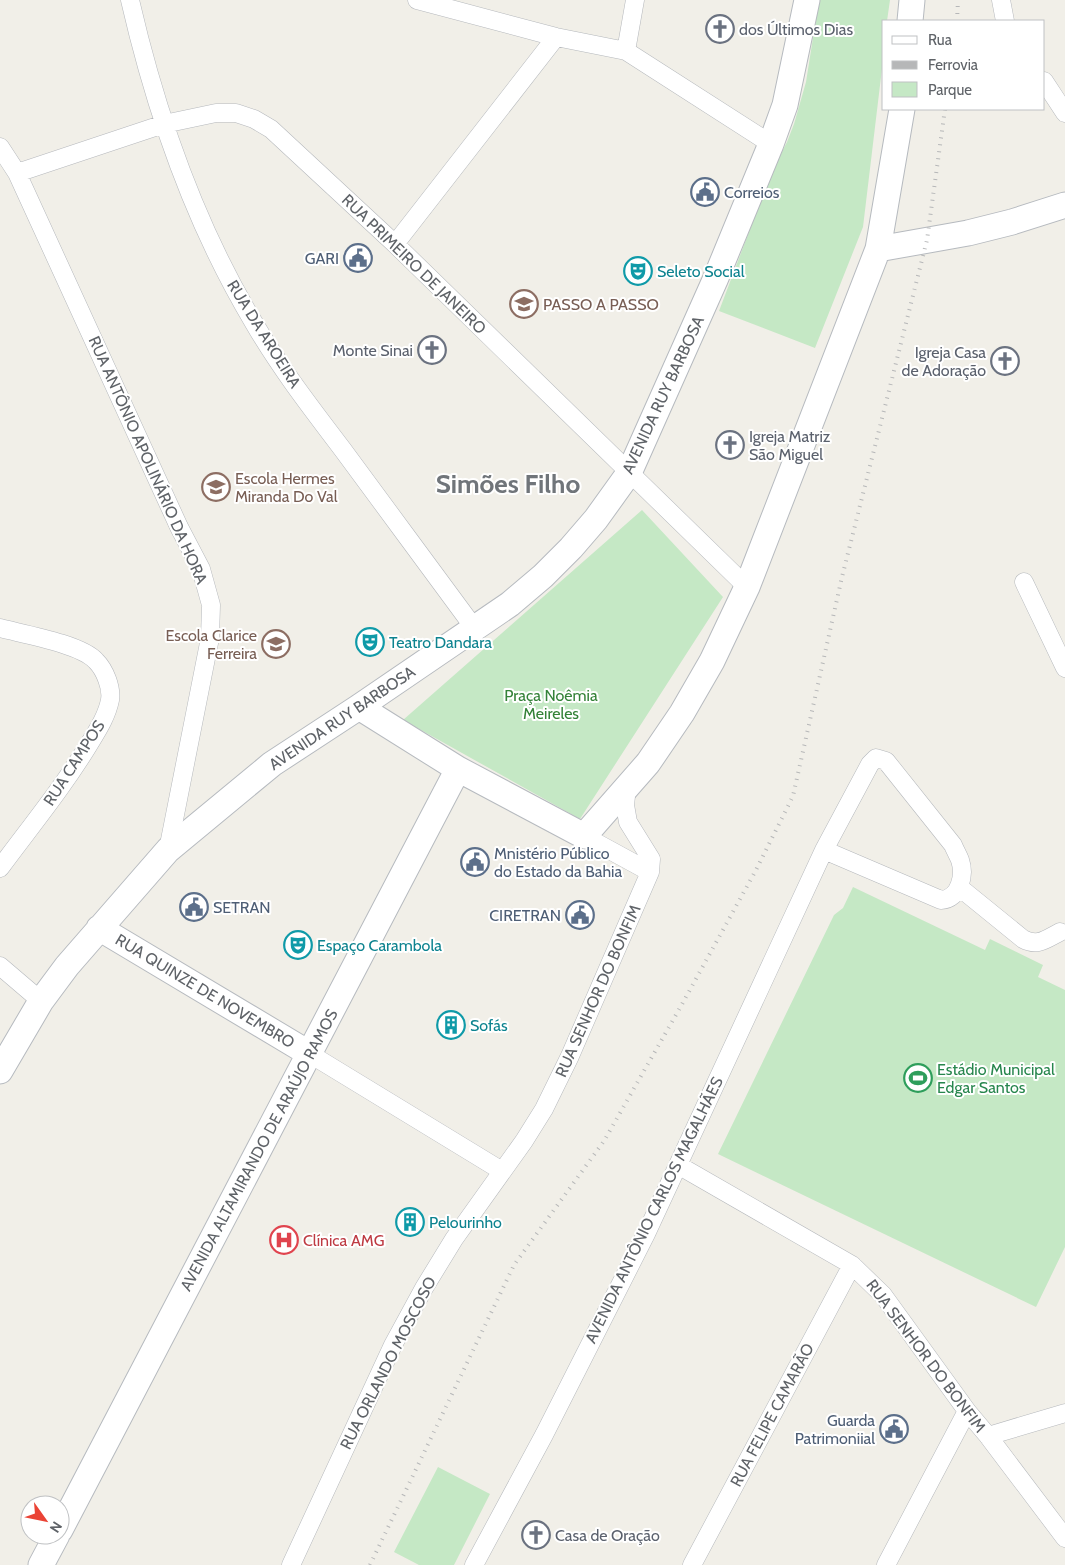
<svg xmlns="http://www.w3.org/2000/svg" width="1065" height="1565" font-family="Cabin,sans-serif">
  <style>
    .green { fill: #c5e8c5 }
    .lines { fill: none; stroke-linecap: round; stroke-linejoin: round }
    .street-casing { stroke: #b5b8bc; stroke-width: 19 }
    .secondary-casing { stroke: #b6babf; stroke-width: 27 }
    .street { stroke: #fff; stroke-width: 18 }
    .secondary { stroke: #fff; stroke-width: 25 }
    .rail { stroke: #b6b7b8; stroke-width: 4; stroke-dasharray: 1 6; stroke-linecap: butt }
    .labels { text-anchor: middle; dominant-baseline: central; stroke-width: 4; stroke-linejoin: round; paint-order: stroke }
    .worship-label { font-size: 16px; fill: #5b616d; stroke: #fff; text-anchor: start }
    .service-label { font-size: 16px; fill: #4e5e75; stroke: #fff; text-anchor: start }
    .street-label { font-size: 16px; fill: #5f6368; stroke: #fff }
    .culture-label { font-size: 16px; fill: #0d838f; stroke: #fff; text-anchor: start }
    .education-label { font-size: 16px; fill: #785e54; stroke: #fff; text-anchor: start }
    .park-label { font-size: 16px; fill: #348238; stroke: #fff }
    .leisure-label { font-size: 16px; fill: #27864d; stroke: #fff; text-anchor: start }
    .health-label { font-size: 16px; fill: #be3a42; stroke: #fff; text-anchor: start }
    .town-label { font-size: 26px; font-weight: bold; fill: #70757a; stroke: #fff }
  </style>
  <rect width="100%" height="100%" fill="#f1efe8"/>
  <path class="green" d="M819,0H890L887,21H884V52L863,227L815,348L719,311L772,171L787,142L794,124L806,82Z
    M642,510L723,597L580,819L403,720Z
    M853,887L985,950L990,939L1043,965L1038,977L1065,990V1247L1036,1307L718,1154L834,915L843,908Z
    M438,1467L490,1494L454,1565H419L394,1552Z"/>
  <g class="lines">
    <defs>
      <path id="street" d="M130,0C156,113 194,223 254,323C280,368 312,409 343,450C387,510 431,569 475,629
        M417,0L556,37L626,51L771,144
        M1001,0L1005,21
        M626,51L635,0
        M1044,81L1065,113
        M0,147L17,173L179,527L201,569L211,605L210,638L168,850
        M17,173L164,124L216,113H236L254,119L271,129L395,244L747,587
        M395,244L556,37
        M1024,582L1065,668
        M0,628C23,634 81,644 96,661C105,670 112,688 110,700C107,715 99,728 91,741C64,786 31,826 0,868
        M584,836L650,872
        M959,887L1023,939C1038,947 1046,939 1060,932
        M0,966L41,1001
        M310,1054L502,1171
        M678,1165L852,1265L883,1295L967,1411L988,1436L1065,1538
        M988,1436L1065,1413
        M291,1565L393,1345L424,1288L454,1239L524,1141L544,1109L570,1056L650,872L651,859L628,822L625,805L627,787
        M474,1565L544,1435L646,1234L824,850L870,764L876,758L886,761L953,845C955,850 958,855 960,860C965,875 960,899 941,900L824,850
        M692,1565L852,1265
        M886,1565L967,1411"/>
      <path id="secondary" d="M910,21L912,0
        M878,249L968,233L1012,222L1065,205
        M359,707L458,769L584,836L648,763L682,713L712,661L747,587L878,249L902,109
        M99,928L310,1054
        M0,1071L41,1001L67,966L168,850L272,764L359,707L510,604L543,576L571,548L596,519L629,473L715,280L771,144L785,105L807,0
        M60,1530L458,769
        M41,1565L57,1535"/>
    </defs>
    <use href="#street" class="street-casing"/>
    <use href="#secondary" class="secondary-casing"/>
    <use href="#street" class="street"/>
    <use href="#secondary" class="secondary"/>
    <path class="rail" d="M957,21L958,0
      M370,1565L514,1265L604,1141L681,1006L756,870L793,796L842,577L927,240L945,109"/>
  </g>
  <defs>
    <symbol id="church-ring" viewBox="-11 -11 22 22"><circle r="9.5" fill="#fff" stroke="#6b7280" stroke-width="1.5"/><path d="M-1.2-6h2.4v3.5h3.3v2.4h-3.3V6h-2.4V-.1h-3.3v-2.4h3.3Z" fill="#6b7280"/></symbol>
    <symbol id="civic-ring" viewBox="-11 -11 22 22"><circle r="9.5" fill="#fff" stroke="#5c6f8a" stroke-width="1.5"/><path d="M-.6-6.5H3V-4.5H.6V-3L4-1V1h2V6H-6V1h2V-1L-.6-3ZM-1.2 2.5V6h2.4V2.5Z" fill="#5c6f8a"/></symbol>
    <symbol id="theatre-ring" viewBox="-11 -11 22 22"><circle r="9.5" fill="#fff" stroke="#0f9aa8" stroke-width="1.5"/><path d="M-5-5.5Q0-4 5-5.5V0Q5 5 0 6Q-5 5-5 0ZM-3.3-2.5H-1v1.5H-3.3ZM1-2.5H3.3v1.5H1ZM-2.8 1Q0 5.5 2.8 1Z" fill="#0f9aa8"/></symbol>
    <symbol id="school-ring" viewBox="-11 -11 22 22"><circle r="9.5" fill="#fff" stroke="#8d6e63" stroke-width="1.5"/><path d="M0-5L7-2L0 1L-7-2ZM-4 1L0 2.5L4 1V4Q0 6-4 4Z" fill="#8d6e63"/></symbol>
    <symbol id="building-ring" viewBox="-11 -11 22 22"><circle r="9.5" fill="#fff" stroke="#0f9aa8" stroke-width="1.5"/><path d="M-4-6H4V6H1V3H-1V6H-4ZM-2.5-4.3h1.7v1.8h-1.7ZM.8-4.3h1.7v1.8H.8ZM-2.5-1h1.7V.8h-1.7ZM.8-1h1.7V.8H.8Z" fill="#0f9aa8"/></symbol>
    <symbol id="stadium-ring" viewBox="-11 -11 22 22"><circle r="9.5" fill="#fff" stroke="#2e9e5b" stroke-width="1.5"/><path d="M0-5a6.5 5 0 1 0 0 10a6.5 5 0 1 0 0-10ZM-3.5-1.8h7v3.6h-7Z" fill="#2e9e5b"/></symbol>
    <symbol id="hospital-ring" viewBox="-11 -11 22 22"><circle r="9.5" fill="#fff" stroke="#e0444e" stroke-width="1.5"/><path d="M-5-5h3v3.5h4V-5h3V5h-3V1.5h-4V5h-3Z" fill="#e0444e"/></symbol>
  </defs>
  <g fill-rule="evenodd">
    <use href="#church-ring" x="704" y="13" width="32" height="32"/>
    <use href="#civic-ring" x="689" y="176" width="32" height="32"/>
    <use href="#civic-ring" x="342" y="242" width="32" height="32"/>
    <use href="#theatre-ring" x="622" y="255" width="32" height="32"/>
    <use href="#school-ring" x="508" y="288" width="32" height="32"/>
    <use href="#church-ring" x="416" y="334" width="32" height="32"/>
    <use href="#church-ring" x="989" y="345" width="32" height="32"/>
    <use href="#church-ring" x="714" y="429" width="32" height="32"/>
    <use href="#school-ring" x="200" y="471" width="32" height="32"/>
    <use href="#theatre-ring" x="354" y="626" width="32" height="32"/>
    <use href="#school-ring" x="260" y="628" width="32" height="32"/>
    <use href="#civic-ring" x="459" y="846" width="32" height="32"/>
    <use href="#civic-ring" x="178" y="891" width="32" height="32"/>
    <use href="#civic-ring" x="564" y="899" width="32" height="32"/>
    <use href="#theatre-ring" x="282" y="929" width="32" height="32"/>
    <use href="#building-ring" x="435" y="1009" width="32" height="32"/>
    <use href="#stadium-ring" x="902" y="1062" width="32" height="32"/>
    <use href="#building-ring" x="394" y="1206" width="32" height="32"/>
    <use href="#hospital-ring" x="268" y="1224" width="32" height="32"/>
    <use href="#civic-ring" x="878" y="1413" width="32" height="32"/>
    <use href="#church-ring" x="520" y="1519" width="32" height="32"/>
  </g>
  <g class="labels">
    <g class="worship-label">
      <text x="739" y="29">dos Últimos Dias</text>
      <text x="413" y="350" text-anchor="end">Monte Sinai</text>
      <text x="986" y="352" text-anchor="end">Igreja Casa<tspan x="986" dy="18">de Adoração</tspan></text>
      <text x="749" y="436">Igreja Matriz<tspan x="749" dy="18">São Miguel</tspan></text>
      <text x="555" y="1535">Casa de Oração</text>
    </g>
    <g class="service-label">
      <text x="724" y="192">Correios</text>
      <text x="339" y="258" text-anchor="end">GARI</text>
      <text x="494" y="853">Mnistério Público<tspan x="494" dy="18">do Estado da Bahia</tspan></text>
      <text x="213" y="907">SETRAN</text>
      <text x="561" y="915" text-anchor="end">CIRETRAN</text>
      <text x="875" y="1420" text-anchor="end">Guarda<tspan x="875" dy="18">Patrimoniial</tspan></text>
    </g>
    <g class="street-label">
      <text transform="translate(414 264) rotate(44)">RUA PRIMEIRO DE JANEIRO</text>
      <text transform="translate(264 334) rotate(58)">RUA DA AROEIRA</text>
      <text transform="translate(663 395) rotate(-65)">AVENIDA RUY BARBOSA</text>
      <text transform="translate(148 460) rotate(66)">RUA ANTÔNIO APOLINÁRIO DA HORA</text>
      <text transform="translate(342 718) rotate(-34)">AVENIDA RUY BARBOSA</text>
      <text transform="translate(74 763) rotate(-57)">RUA CAMPOS</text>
      <text transform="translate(205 991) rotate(31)">RUA QUINZE DE NOVEMBRO</text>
      <text transform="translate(598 991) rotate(-66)">RUA SENHOR DO BONFIM</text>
      <text transform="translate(259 1150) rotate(-62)">AVENIDA ALTAMIRANDO DE ARAÚJO RAMOS</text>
      <text transform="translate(654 1210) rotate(-64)">AVENIDA ANTÔNIO CARLOS MAGALHÃES</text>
      <text transform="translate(926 1356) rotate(53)">RUA SENHOR DO BONFIM</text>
      <text transform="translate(388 1363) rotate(-63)">RUA ORLANDO MOSCOSO</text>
      <text transform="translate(772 1415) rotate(-62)">RUA FELIPE CAMARÃO</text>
    </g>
    <g class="culture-label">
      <text x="657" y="271">Seleto Social</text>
      <text x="389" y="642">Teatro Dandara</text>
      <text x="317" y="945">Espaço Carambola</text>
      <text x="470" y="1025">Sofás</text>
      <text x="429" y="1222">Pelourinho</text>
    </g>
    <g class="education-label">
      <text x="543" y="304">PASSO A PASSO</text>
      <text x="235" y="478">Escola Hermes<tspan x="235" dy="18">Miranda Do Val</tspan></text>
      <text x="257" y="635" text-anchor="end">Escola Clarice<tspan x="257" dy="18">Ferreira</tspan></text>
    </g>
    <g class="park-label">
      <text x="551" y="695">Praça Noêmia<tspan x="551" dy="18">Meireles</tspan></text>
    </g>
    <g class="leisure-label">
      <text x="937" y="1069">Estádio Municipal<tspan x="937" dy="18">Edgar Santos</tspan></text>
    </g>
    <g class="health-label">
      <text x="303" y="1240">Clínica AMG</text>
    </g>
    <g class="town-label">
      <text x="508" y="484">Simões Filho</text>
    </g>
  </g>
  <rect x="882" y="20" width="162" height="90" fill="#ffffff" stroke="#bfc1c3"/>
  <rect x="892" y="36" width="25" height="8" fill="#ffffff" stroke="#bfc1c3"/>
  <text x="928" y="45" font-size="15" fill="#5f6368">Rua</text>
  <rect x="892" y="61" width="25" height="8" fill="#b6b7b8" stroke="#bfc1c3"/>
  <text x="928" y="70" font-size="15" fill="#5f6368">Ferrovia</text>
  <rect x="892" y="82" width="25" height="15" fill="#c5e8c5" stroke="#bfc1c3"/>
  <text x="928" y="95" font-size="15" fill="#5f6368">Parque</text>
  <g transform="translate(45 1520) rotate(123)"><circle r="24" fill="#ffffff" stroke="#bfc1c3"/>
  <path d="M0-4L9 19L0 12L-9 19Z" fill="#ea4335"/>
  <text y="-8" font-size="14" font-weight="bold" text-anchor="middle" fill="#5f6368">N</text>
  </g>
</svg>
